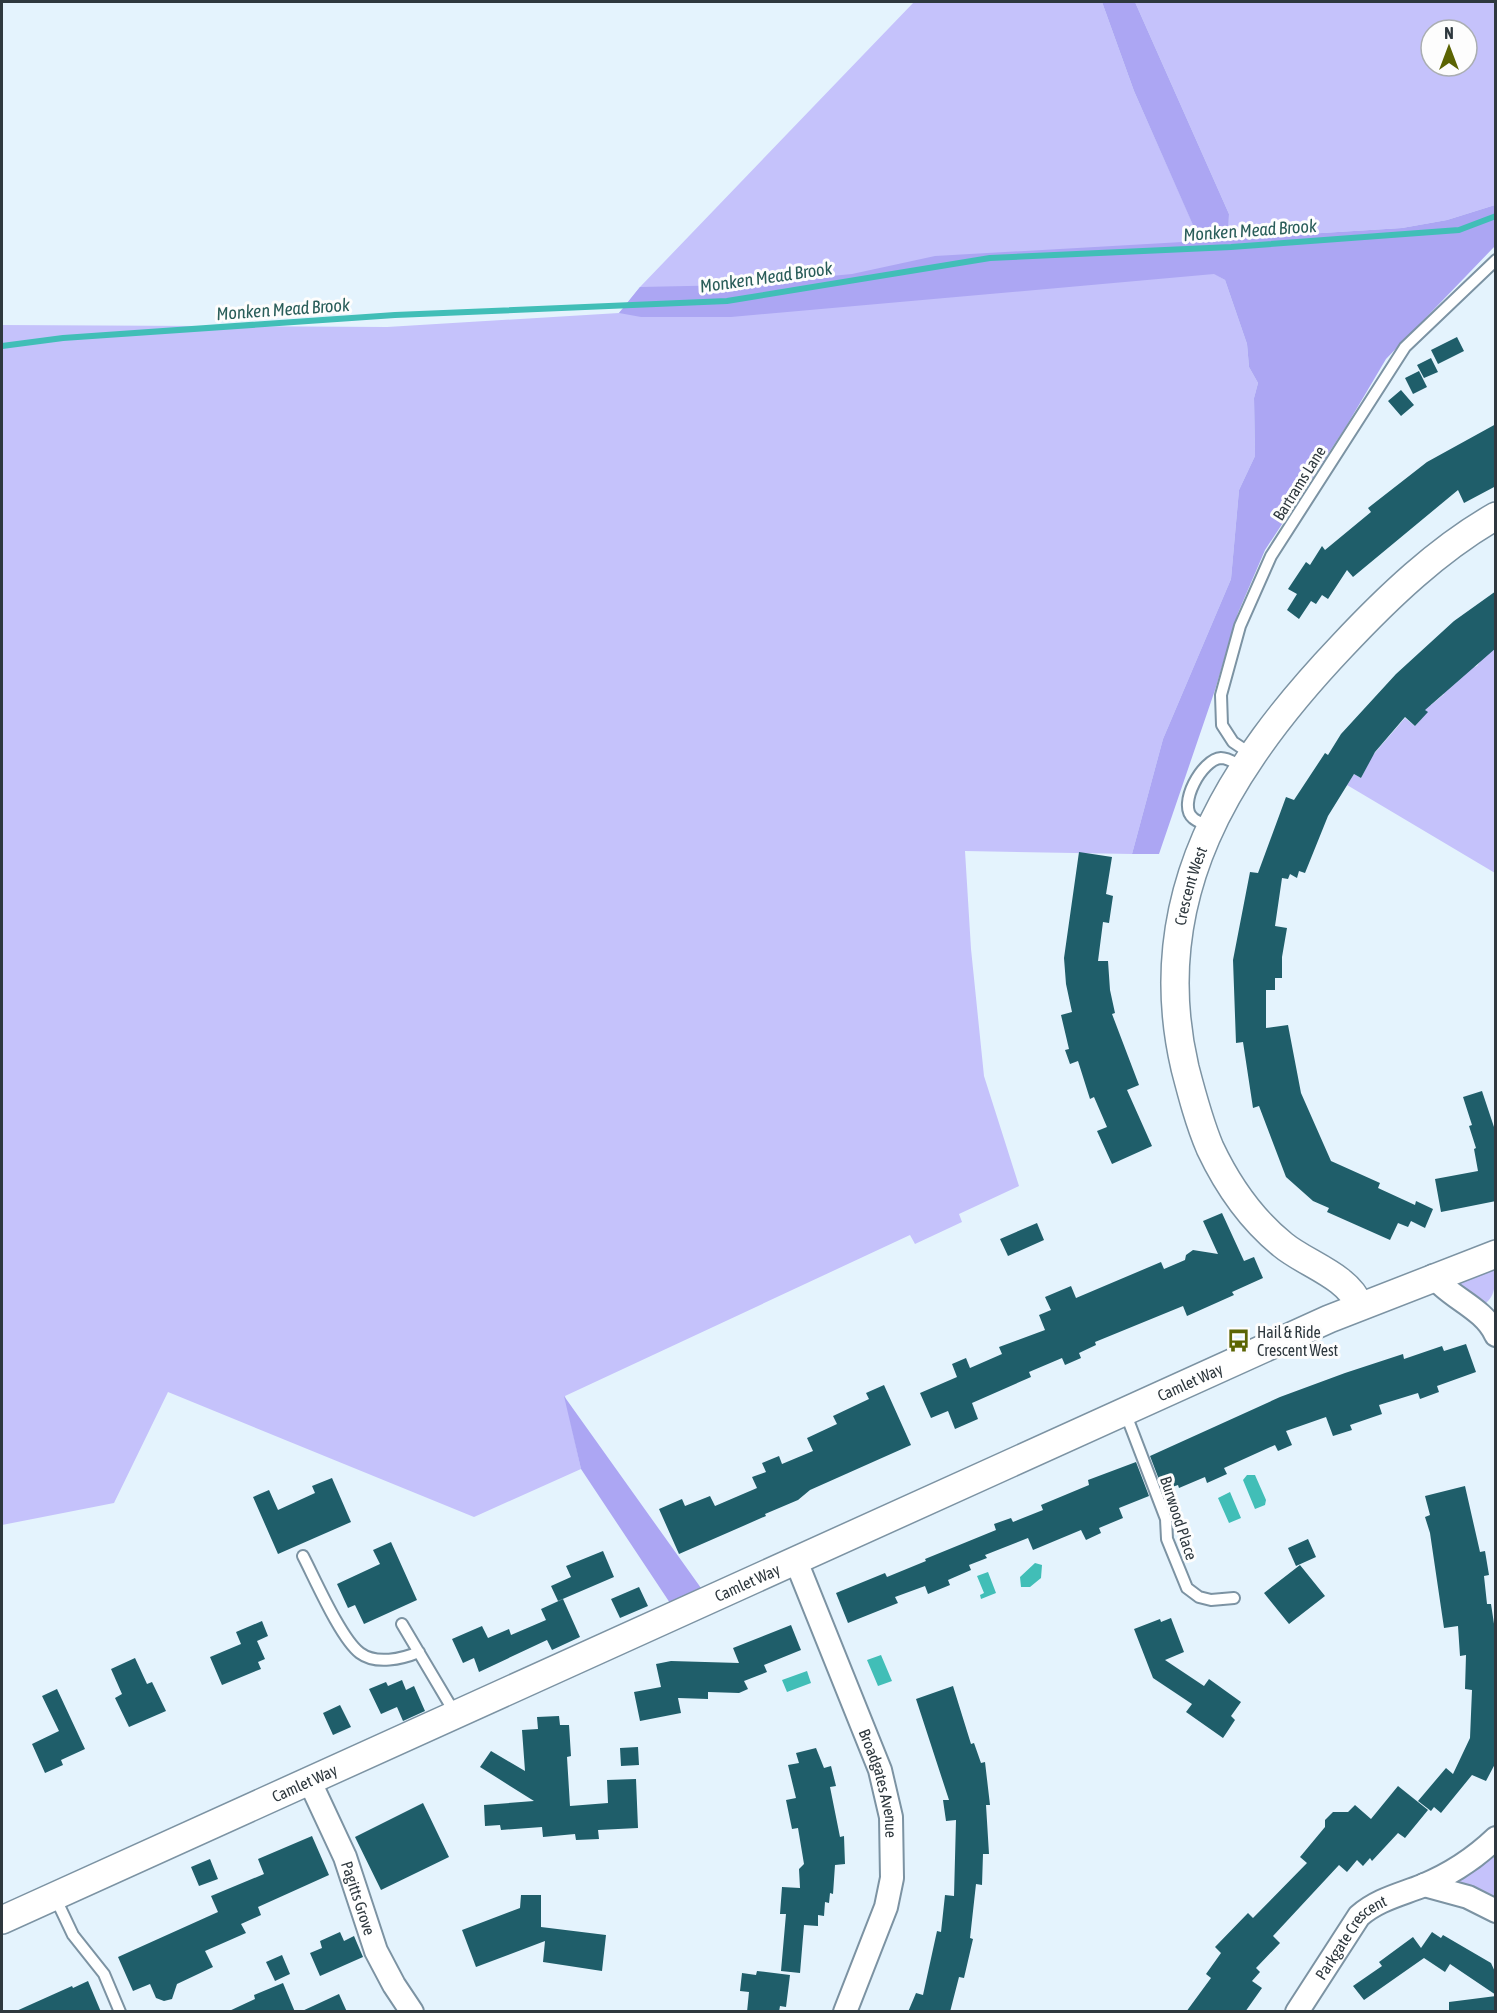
<svg xmlns="http://www.w3.org/2000/svg" width="1497" height="2013" font-family="'Asap Condensed',sans-serif">
  <style>
    .green { fill: #c5c2fb; fill-rule: evenodd }
    .forest { fill: #aca6f3 }
    .water { fill: #41beb7 }
    .lines { fill: none; stroke-linecap: round; stroke-linejoin: round }
    .stream { stroke: #41beb7; stroke-width: 6 }
    .building { fill: #1f5e6a }
    .service-casing { stroke: #7c93a3; stroke-width: 14 }
    .minor-casing { stroke: #7c93a3; stroke-width: 26 }
    .tertiary-casing { stroke: #7c93a3; stroke-width: 30 }
    .service { stroke: #fff; stroke-width: 10 }
    .minor { stroke: #fff; stroke-width: 22 }
    .tertiary { stroke: #fff; stroke-width: 27 }
    .labels { text-anchor: middle; dominant-baseline: central; stroke-width: 6; stroke-linejoin: round; paint-order: stroke }
    .street-label { font-size: 16px; fill: #2e383e; stroke: #fdfdfd }
    .poi-label { font-size: 16px; fill: #2e383e; stroke: #fdfdfd; text-anchor: start }
    .water-label { font-size: 18px; font-style: italic; fill: #295d59; stroke: #fdfdfd }
  </style>
  <rect width="100%" height="100%" fill="#e4f3fd"/>
  <path class="green" d="M914,2H1102L1134,91L1215,274L1225,280L1247,344L1249,367L1258,383L1254,398L1255,456L1239,490L1231,579L1163,739L1132,854L965,851L971,949L984,1076L1019,1186L959,1214L962,1222L915,1244L910,1235L565,1396L581,1469L474,1517L168,1392L114,1503L2,1525V325L387,327L619,313L640,287Z
    M1135,2H1495V205L1447,220L1402,228L1228,239L1229,214ZM1431,30H1467V66H1431Z
    M1496,638L1495,873L1347,785L1354,774L1361,778L1372,756L1405,718L1415,726L1427,712L1416,702L1422,696L1431,705L1444,694L1434,682L1477,666Z
    M1491,1267L1495,1270C1495,1282 1496,1295 1486,1303H1479L1457,1285V1281Z
    M1495,1850V1902L1456,1883Z"/>
  <path class="forest" d="M1102,2H1135L1229,214L1228,239L1402,228L1447,220L1495,205V246L1386,359L1347,425L1265,550L1238,613L1215,690L1159,854H1132L1163,739L1231,579L1239,490L1255,456L1254,398L1258,383L1249,367L1247,344L1225,280L1214,274L731,317H641L619,313L640,287L735,285L852,274L935,256L1200,241L1134,91Z
    M564,1396L701,1588L670,1603L581,1469Z"/>
  <path class="water" d="M1247,1475H1255L1266,1500L1265,1505L1255,1509L1243,1480Z
    M1230,1492L1241,1518L1229,1523L1218,1498Z
    M1035,1563L1042,1565L1041,1578L1030,1587H1021L1020,1577Z
    M988,1572L996,1593L981,1599L980,1595L984,1593L977,1576Z
    M881,1655L892,1681L878,1686L867,1660Z
    M807,1671L811,1683L787,1692L782,1680Z"/>
  <g class="lines">
    <path class="stream" d="M2,346L63,338L395,315L727,301L990,258L1231,247L1459,230L1496,216"/>
  </g>
  <path class="building" d="M1457,337L1464,351L1438,364L1431,350Z
    M1431,358L1438,372L1424,378L1417,365Z
    M1419,371L1427,387L1413,394L1405,378Z
    M1401,390L1414,405L1401,416L1388,401Z
    M1496,424V486L1464,503L1458,490L1353,577L1347,570L1328,599L1322,595L1316,604L1311,601L1299,619L1287,610L1297,594L1288,589L1306,562L1310,565L1322,546L1325,550L1371,512L1368,508L1427,462Z
    M1496,591V648L1425,710L1428,712L1415,726L1405,717L1375,752L1361,778L1354,774L1328,816L1305,873L1299,871L1297,878L1290,874L1288,879L1282,878L1275,926L1287,928L1282,957V978H1275V990H1266V1028L1288,1025L1301,1093L1331,1161L1380,1183L1378,1188L1415,1205L1416,1201L1433,1209L1425,1228L1411,1221L1408,1227L1398,1223L1390,1240L1327,1212L1329,1208L1313,1201L1286,1177L1259,1106L1253,1108L1243,1042L1236,1043L1233,960L1250,872L1258,873L1286,797L1294,800L1325,753L1328,755L1341,734L1396,674L1454,621Z
    M1079,852L1112,857L1106,894L1113,896L1109,923L1103,922L1098,961H1108L1110,990L1115,1013L1112,1014L1139,1085L1127,1090L1152,1146L1112,1164L1097,1131L1107,1127L1094,1097L1090,1099L1078,1061L1070,1064L1065,1050L1069,1049L1061,1015L1072,1012L1066,984L1064,958Z
    M1482,1091L1496,1133V1201L1441,1212L1435,1179L1478,1171L1474,1149L1476,1148L1469,1126L1472,1125L1463,1097Z
    M1222,1213L1244,1261L1254,1257L1263,1278L1232,1292L1234,1295L1187,1316L1183,1306L1095,1342L1096,1345L1079,1353L1081,1358L1065,1365L1062,1358L1029,1372L1031,1377L972,1403L978,1419L955,1429L948,1411L931,1418L920,1393L957,1377L952,1364L966,1358L970,1368L1002,1354L999,1347L1045,1330L1039,1315L1051,1310L1045,1297L1071,1286L1076,1298L1161,1262L1164,1269L1185,1260L1186,1255L1193,1250L1218,1254L1203,1221Z
    M1037,1223L1044,1240L1008,1256L1000,1239Z
    M1466,1344L1476,1372L1437,1386L1439,1392L1420,1399L1418,1393L1379,1405L1382,1414L1350,1425L1352,1430L1333,1436L1326,1417L1286,1431L1292,1445L1278,1451L1275,1445L1224,1468L1227,1474L1207,1483L1205,1477L1179,1488L1178,1485L1163,1490L1150,1456L1280,1397L1345,1373L1403,1354L1404,1359L1442,1346L1444,1351Z
    M884,1385L911,1445L810,1490L798,1500L765,1514L766,1516L679,1554L659,1509L682,1499L685,1506L710,1496L715,1506L757,1488L752,1477L766,1472L762,1463L779,1456L782,1464L813,1451L807,1438L837,1424L833,1416L869,1399L866,1393Z
    M1136,1462L1149,1496L1119,1508L1123,1518L1099,1528L1101,1533L1086,1540L1081,1530L1033,1550L1028,1538L985,1555L987,1558L969,1565L971,1570L948,1580L950,1585L928,1594L925,1586L895,1597L898,1603L848,1623L836,1593L885,1573L887,1577L926,1561L925,1559L996,1530L994,1524L1011,1518L1013,1522L1043,1510L1041,1505L1089,1485L1088,1480Z
    M332,1478L351,1522L278,1554L253,1497L269,1490L278,1510L315,1493L312,1486Z
    M1465,1486L1480,1552L1485,1551L1489,1575L1484,1576L1487,1604H1491L1496,1637V1762L1486,1781L1472,1775L1441,1813L1434,1807L1431,1811L1418,1801L1446,1768L1453,1774L1470,1738L1472,1690L1465,1689L1466,1655L1460,1656L1458,1626L1444,1628L1430,1533L1425,1517L1430,1515L1425,1496Z
    M1308,1539L1316,1557L1296,1566L1288,1548Z
    M391,1542L417,1600L364,1624L355,1605L348,1608L337,1584L380,1564L373,1550Z
    M603,1551L614,1577L558,1601L551,1586L571,1577L566,1566Z
    M1300,1565L1325,1596L1289,1624L1264,1593Z
    M639,1587L648,1606L620,1618L611,1599Z
    M563,1599L580,1637L552,1650L547,1640L479,1672L474,1658L463,1663L452,1639L482,1626L488,1638L509,1629L511,1635L546,1620L541,1609Z
    M1171,1618L1184,1652L1165,1660L1204,1686L1209,1679L1241,1702L1231,1716L1235,1720L1223,1738L1186,1712L1192,1704L1153,1678L1134,1629L1160,1619L1161,1622Z
    M262,1621L268,1636L257,1641L265,1659L258,1662L261,1669L222,1685L210,1657L241,1644L236,1632Z
    M791,1625L801,1650L764,1665L767,1672L744,1681L748,1689L739,1693L708,1692V1699L678,1698L681,1713L640,1721L634,1692L661,1687L656,1664L671,1661L739,1663L733,1648Z
    M135,1658L147,1684L152,1682L166,1711L129,1727L115,1698L122,1694L111,1669Z
    M402,1680L406,1690L414,1686L425,1711L403,1721L397,1707L381,1714L369,1689L386,1682L388,1686Z
    M953,1686L971,1744L974,1743L981,1763L985,1762L990,1805H986L989,1854H983L982,1885L976,1884L970,1938L973,1939L964,1978L959,1977L950,2012H908L916,1993L923,1995L937,1931L941,1932L945,1895L954,1896L956,1820L946,1821L943,1800H949L916,1699Z
    M57,1689L85,1749L61,1760L63,1765L45,1773L32,1744L59,1731L42,1696Z
    M340,1705L351,1727L333,1735L323,1713Z
    M559,1716L560,1725H569L571,1756L567,1757L570,1806L608,1803L607,1780L636,1779L638,1828L598,1830L599,1839L576,1840L575,1834L543,1837L542,1827L501,1830L500,1825L485,1826L484,1805L534,1801L480,1767L491,1751L525,1771L522,1730L538,1729L537,1717Z
    M638,1747L639,1765L621,1766L620,1748Z
    M816,1748L824,1768L831,1766L836,1786L830,1787L840,1837L844,1836L845,1864L835,1865L833,1894L830,1893L829,1903L825,1902L824,1916L818,1915V1926L804,1925L800,1973L781,1971L786,1914H780L782,1887L800,1888L799,1869L804,1864L798,1828L792,1829L786,1800L796,1798L788,1765L799,1763L796,1753Z
    M1398,1786L1428,1810L1405,1838L1398,1833L1372,1861L1370,1858L1363,1866L1357,1860L1347,1872L1339,1865L1273,1936L1280,1943L1256,1968L1260,1972L1252,1981L1262,1988L1245,2012H1186L1211,1978L1206,1974L1221,1953L1215,1947L1248,1913L1253,1918L1307,1863L1300,1857L1325,1827V1820L1333,1812H1348L1355,1805L1371,1819Z
    M423,1803L449,1857L381,1890L355,1837Z
    M312,1836L329,1875L258,1907L261,1915L241,1924L246,1933L205,1951L213,1967L177,1984L172,1999L164,2001L156,1998L150,1984L133,1991L118,1957L218,1912L211,1896L264,1874L258,1859Z
    M210,1859L218,1879L199,1886L191,1867Z
    M521,1895H541V1927L606,1935L602,1971L543,1962L545,1941L476,1967L462,1930L520,1908Z
    M340,1932L344,1941L354,1936L363,1957L320,1976L310,1953L322,1948L320,1941Z
    M1432,1932L1441,1938L1443,1935L1491,1963L1496,1974V1995L1450,1964L1445,1972L1424,1958L1364,2000L1353,1986L1382,1966L1379,1962L1413,1937L1421,1948Z
    M282,1955L290,1974L275,1981L266,1962Z
    M757,1971L790,1975L786,2007L780,2006L779,2012H747L749,1992L740,1991L742,1973L756,1975Z
    M88,1981L101,2012H14L72,1986L73,1988Z
    M283,1983L295,2012H227L255,1999L254,1995Z
    M339,1994L347,2012H300Z
    M1496,1996V2012H1449V2002Z"/>
  <g class="lines">
    <defs>
      <path id="service" d="M1251,754L1233,742L1222,725L1221,695L1240,626L1271,556L1405,347L1496,260
        M1210,827C1205,824 1197,822 1193,818C1177,805 1202,759 1221,758C1229,758 1236,764 1243,767
        M1125,1412L1166,1519L1167,1539L1187,1588L1199,1597L1211,1600L1234,1598
        M303,1556C315,1579 341,1639 360,1653C376,1665 402,1659 419,1652
        M402,1624L456,1715
        M55,1897L73,1935L104,1974L120,2012"/>
      <g id="minor">
        <path d="M1433,1276C1450,1298 1484,1308 1496,1335"/>
        <path id="s1" d="M796,1561L880,1770L891,1817L892,1878L886,1907L845,2012"/>
        <path id="s2" d="M310,1782L345,1857L376,1951L394,1985L412,2012"/>
        <path d="M1424,1885L1468,1897L1496,1911"/>
        <path id="s3" d="M1297,2012L1359,1916C1377,1900 1399,1895 1422,1886C1449,1875 1474,1859 1496,1838"/>
      </g>
      <g id="tertiary">
        <path id="s4" d="M1359,1305C1348,1276 1306,1264 1283,1245C1252,1220 1227,1184 1210,1148C1199,1122 1192,1095 1185,1068C1145,897 1229,765 1342,646C1387,598 1438,549 1496,516"/>
        <path id="s5" d="M2,1920L1329,1319L1496,1254"/>
      </g>
    </defs>
    <use href="#service" class="service-casing"/>
    <use href="#minor" class="minor-casing"/>
    <use href="#tertiary" class="tertiary-casing"/>
    <use href="#service" class="service"/>
    <use href="#minor" class="minor"/>
    <use href="#tertiary" class="tertiary"/>
  </g>
  <defs>
    <symbol id="bus-bare" viewBox="-9 -9 18 18"><path d="M-5-6H5V4H4V6H2V4H-2V6H-4V4H-5ZM-3.5-4V0h7V-4ZM-3.5 1.2v1.5H-2V1.2ZM2 1.2v1.5H3.5V1.2Z" fill="#5b6403" stroke="#fdfdfd" stroke-width="2.5" paint-order="stroke"/></symbol>
  </defs>
  <g fill-rule="evenodd">
    <use href="#bus-bare" x="1222" y="1324" width="33" height="33"/>
  </g>
  <g class="labels">
    <g class="street-label">
      <text transform="translate(1299 483) rotate(-58)">Bartrams Lane</text>
      <text stroke="none"><textPath href="#s4" startOffset="489">Crescent West</textPath></text>
      <text stroke="none"><textPath href="#s5" startOffset="1304">Camlet Way</textPath></text>
      <text transform="translate(1179 1518) rotate(72)">Burwood Place</text>
      <text stroke="none"><textPath href="#s5" startOffset="818">Camlet Way</textPath></text>
      <text stroke="none"><textPath href="#s5" startOffset="332">Camlet Way</textPath></text>
      <text stroke="none"><textPath href="#s1" startOffset="238">Broadgates Avenue</textPath></text>
      <text stroke="none"><textPath href="#s2" startOffset="126">Pagitts Grove</textPath></text>
      <text stroke="none"><textPath href="#s3" startOffset="93">Parkgate Crescent</textPath></text>
    </g>
    <g class="poi-label">
      <text x="1257" y="1332">Hail &amp; Ride<tspan x="1257" dy="18">Crescent West</tspan></text>
    </g>
    <g class="water-label">
      <text transform="translate(1250 230) rotate(-4)">Monken Mead Brook</text>
      <text transform="translate(766 277) rotate(-8)">Monken Mead Brook</text>
      <text transform="translate(283 309) rotate(-4)">Monken Mead Brook</text>
    </g>
  </g>
  <rect width="1497" height="2013" fill="none" stroke="#2e383e" stroke-width="6"/>
  <g transform="translate(1449 48)"><circle r="28" fill="#fdfdfd" stroke="#aaaeb1" stroke-width="1.5"/>
  <path d="M0-4.5L10 22L0 15L-10 22Z" fill="#5b6403"/>
  <text y="-9" font-size="16" font-weight="bold" text-anchor="middle" fill="#2e383e">N</text>
  </g>
</svg>
